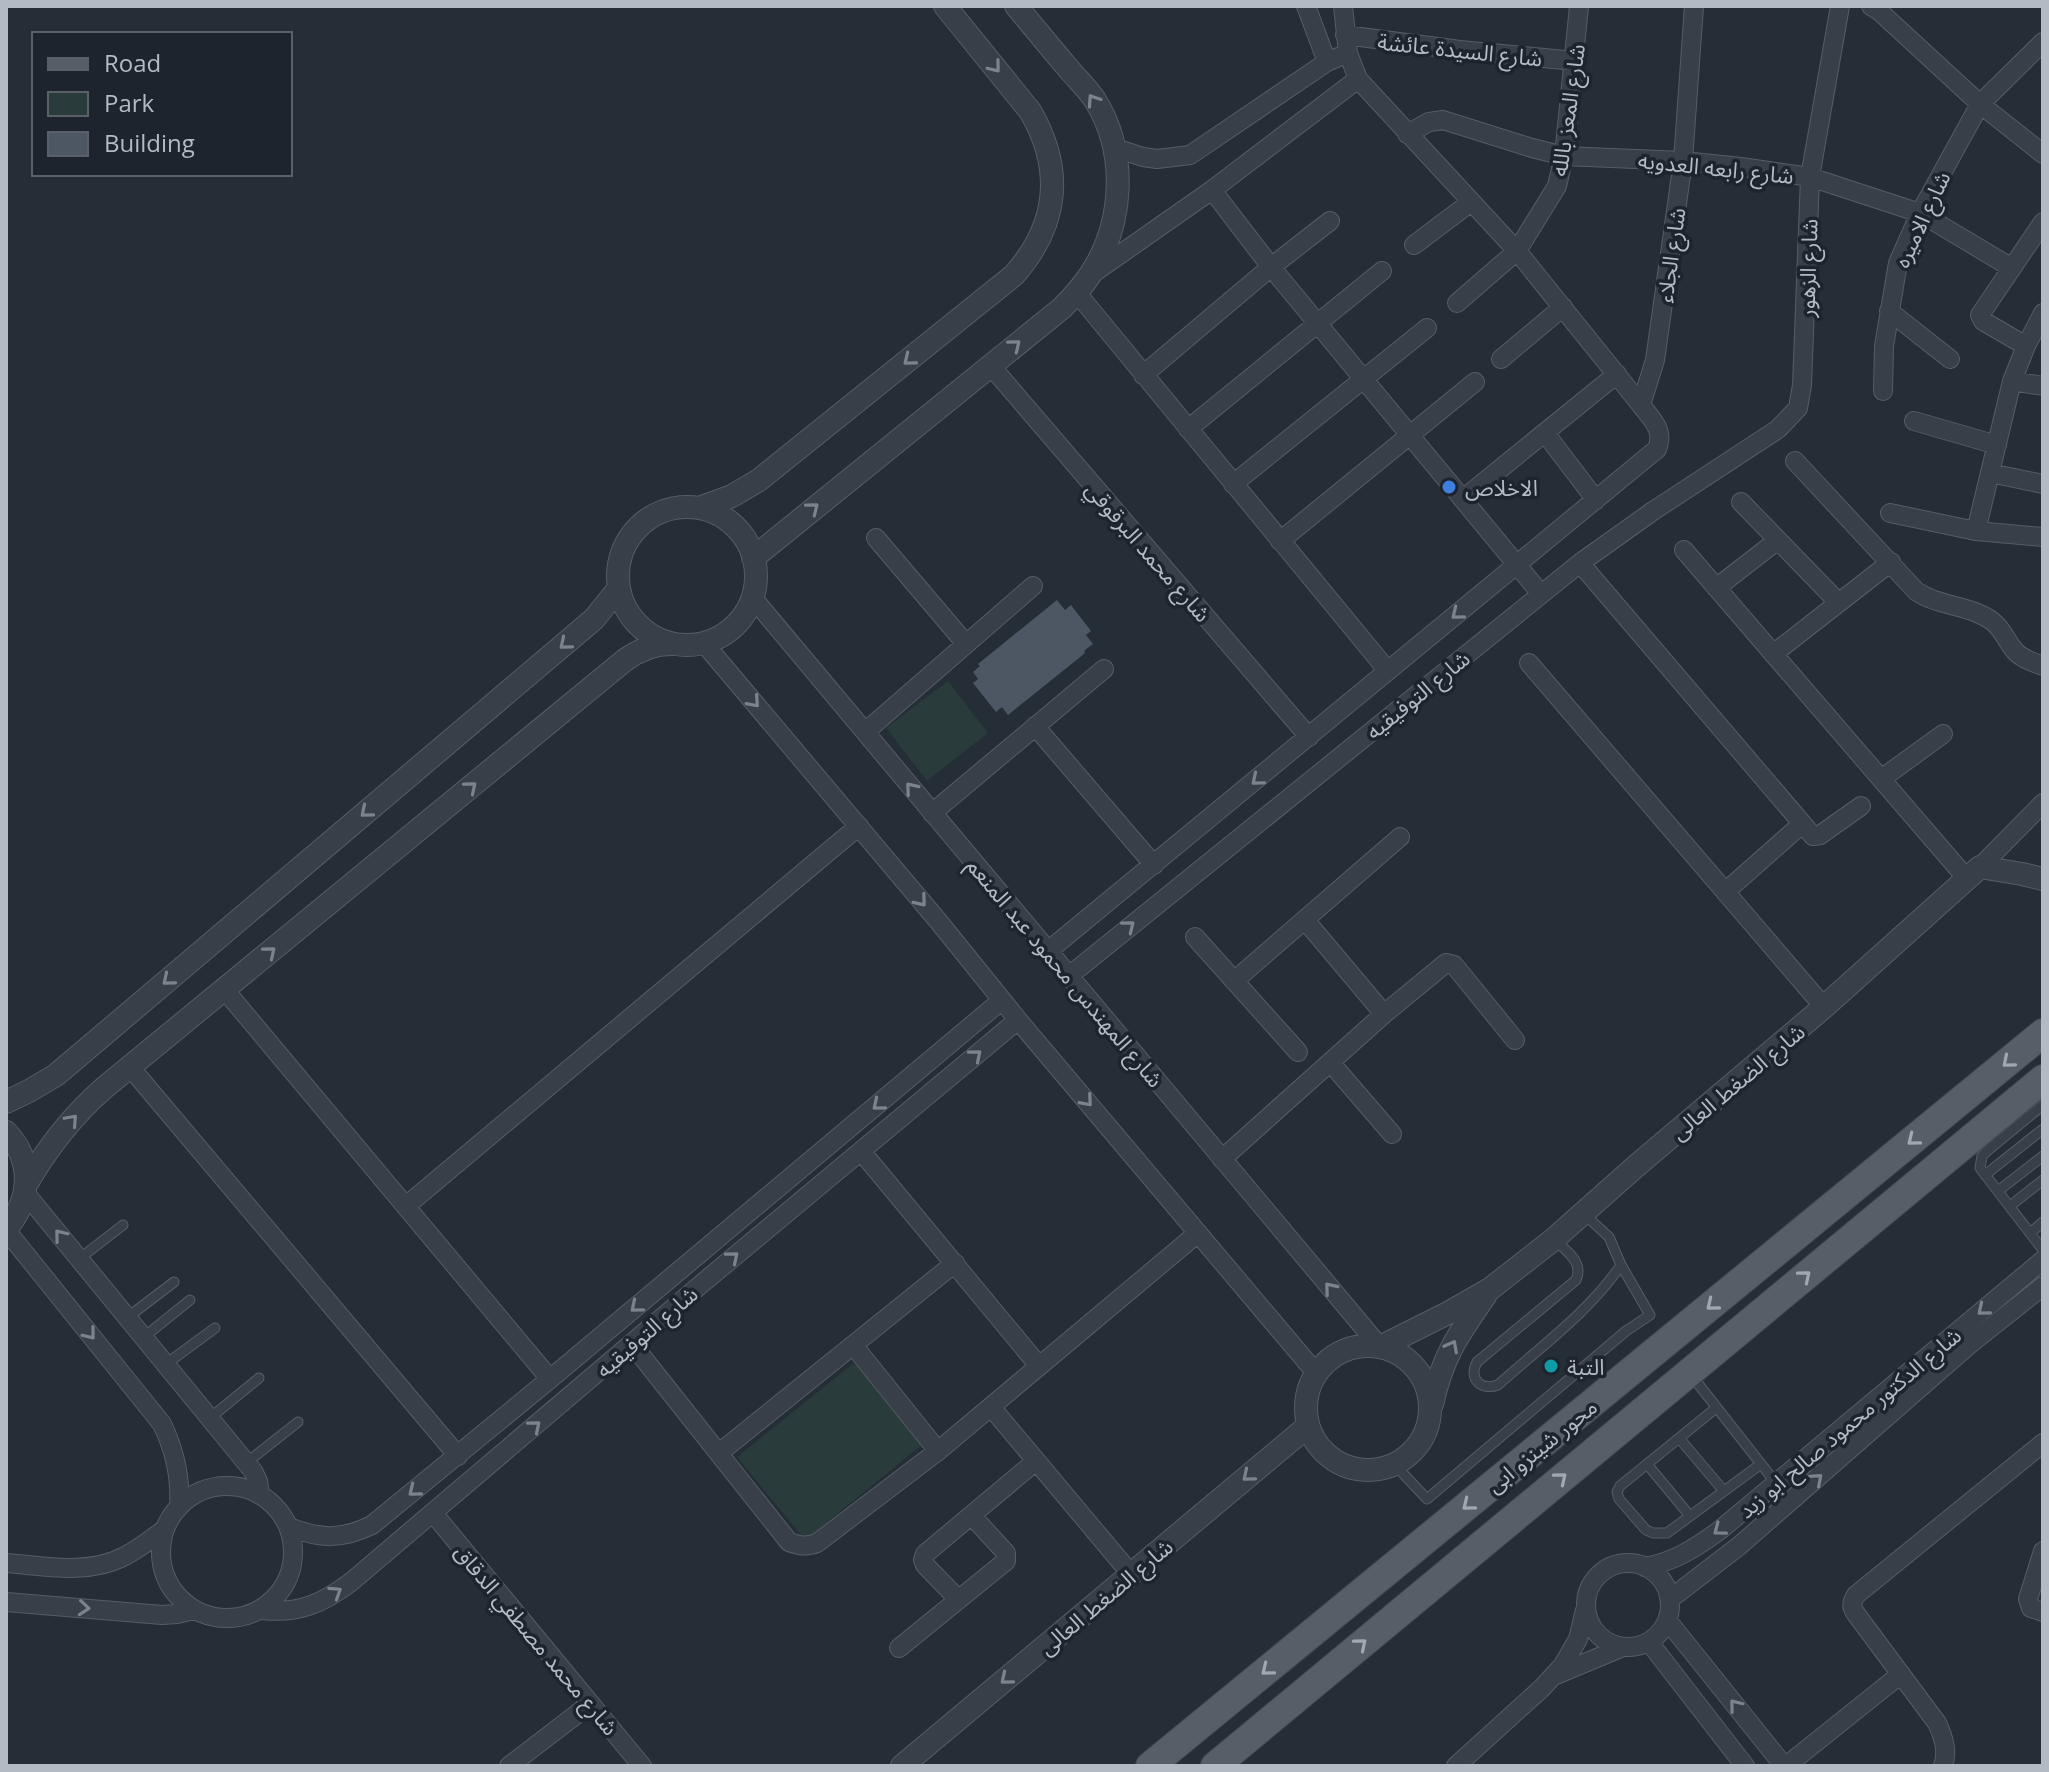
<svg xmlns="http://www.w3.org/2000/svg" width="2049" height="1772" font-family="'Open Sans','Noto Sans Arabic',sans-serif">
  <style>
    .green { fill: #293b3a }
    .building { fill: #4d5763 }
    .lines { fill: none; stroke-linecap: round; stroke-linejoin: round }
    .service-casing { stroke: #565d66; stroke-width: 11 }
    .minor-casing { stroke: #565d66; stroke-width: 20 }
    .tertiary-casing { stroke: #565d66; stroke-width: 24 }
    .primary-casing { stroke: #414851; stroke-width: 30 }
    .service { stroke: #383f48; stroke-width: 9 }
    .minor { stroke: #383f48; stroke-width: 18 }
    .tertiary { stroke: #383f48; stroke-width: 22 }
    .primary { stroke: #565e68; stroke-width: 28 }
    .oneway { stroke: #7c838c }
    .oneway2 { stroke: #a0a8b2 }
    .shop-dot { fill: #3f7fe0; stroke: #1d242d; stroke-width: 3 }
    .culture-dot { fill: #0f9aa8; stroke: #1d242d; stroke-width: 3 }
    .labels { text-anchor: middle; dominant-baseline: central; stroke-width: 7; stroke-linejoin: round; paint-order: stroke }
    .street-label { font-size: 22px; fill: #b3bac4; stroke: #1d242d }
    .poi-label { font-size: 22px; fill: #b3bac4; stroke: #1d242d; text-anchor: start }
  </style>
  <rect width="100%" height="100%" fill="#252d37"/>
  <path class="green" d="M948,681L988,733L927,781L886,728Z
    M855,1362L923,1444L805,1540L737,1457Z"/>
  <path class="building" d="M1057,600L1065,610L1071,605L1091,631L1086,635L1093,644L1085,650L1084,654L1008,715L1002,707L996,712L973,683L978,679L973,672L980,666L978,664Z"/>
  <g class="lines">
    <defs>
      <path id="service" d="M2043,1105L1987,1151L1982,1156L1980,1168L2043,1250
        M1985,1175L2043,1129
        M1998,1191L2043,1156
        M2010,1206L2043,1180
        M2030,1233L2043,1222
        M1555,1240C1567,1252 1584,1262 1576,1280L1477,1362C1468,1379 1481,1391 1498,1385C1540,1347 1589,1312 1621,1265
        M79,1259L123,1225
        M128,1317L174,1282
        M144,1337L190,1300
        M166,1364L215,1328
        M1699,1385L1776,1483
        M1716,1408L1620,1486L1617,1492L1619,1499L1646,1530L1653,1533H1667L1761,1464
        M210,1418L259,1378
        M1679,1438L1723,1490
        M246,1463L298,1422
        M1394,1464L1427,1499L1626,1331L1650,1315L1621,1265L1609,1237L1584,1214
        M1647,1464L1690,1516"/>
      <path id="minor" d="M1306,6L1327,62
        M1871,6L1879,11L1980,104L2043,154
        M1345,35L1460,50L1575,61
        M1407,134L1429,122L1443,120L1532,148L1564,156L1683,161L1741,167L1810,177L1920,213L2012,268
        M1115,148L1143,157L1157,159L1190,155L1327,62L1348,53
        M1212,190L1271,267L1541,594
        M1414,245L1471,202
        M1092,274L1212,190L1358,79
        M1077,293L1388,671
        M1457,303L1517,251L1557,186L1564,156L1579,6
        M1889,311L1950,359
        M2026,346L1983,321L1980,315L2043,222
        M1501,359L1563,307
        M990,365L1309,737
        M1143,375L1271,267L1330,221
        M2012,381L2043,386
        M1883,391L1884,346L1898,263L1920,213L1980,104L2043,42
        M1641,405L1655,360L1683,161L1694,6
        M1914,421L1997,445
        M1188,429L1382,271
        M1545,433L1596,500
        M1795,461L1916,591C1939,607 1968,604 1992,621C2003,629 2006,641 2015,651C2022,659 2033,662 2043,666
        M1990,473L2043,484
        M1233,484L1427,328
        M1463,499L1617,374
        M1741,502L1838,602
        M1890,513L1976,531L2043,537
        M1976,531L2012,381L2026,346L2043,313
        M876,538L966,644
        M1280,541L1475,382
        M1684,550L1968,880
        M1580,563L1813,836L1820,835L1861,806
        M1716,588L1778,540
        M752,597L1380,1347
        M703,642L939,922L1018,1020L1316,1373
        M1773,654L1891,562
        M1529,663L1824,1007
        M1035,726L1154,865
        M865,732L1033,586
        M1881,779L1943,734
        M932,813L1104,669
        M1980,867L2043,803
        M1725,892L1802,824
        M1305,920L1384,1014
        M1195,937L1298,1052
        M1048,951L1657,449C1665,430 1652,420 1641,405L1517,251L1358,79L1348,53L1343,6
        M1069,976L1580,563L1653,511L1778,429L1798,408L1802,385L1810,177L1840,6
        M1234,981L1400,837
        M224,989L550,1379
        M1330,1062L1392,1134
        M130,1067L458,1456
        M861,1151L1039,1366
        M1222,1159L1384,1014L1446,963L1454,965L1515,1040
        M26,1194L253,1471L258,1481L260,1495
        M406,1206L859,826
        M6,1230L162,1424C175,1451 181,1476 179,1506
        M632,1344L789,1542C800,1546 806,1547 817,1543L938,1451L1198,1233
        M853,1345L938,1451
        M991,1407L1131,1574
        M719,1453L955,1263
        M161 1552a66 66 0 1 1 132 0a66 66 0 1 1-132 0Z
        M433,1513L642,1766
        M289,1527C321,1539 341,1540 372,1525L550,1379L1002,1000
        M2043,1551L2028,1599L2031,1608L2043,1612
        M1586 1605a42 42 0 1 1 84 0a42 42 0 1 1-84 0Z
        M6,1563C45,1566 87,1575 123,1557C138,1550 151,1539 165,1529
        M1645,1567C1674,1562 1697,1547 1720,1530L2043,1260
        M958,1599L925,1565L923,1560L925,1554L1036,1461
        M1670,1599L1739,1546L1970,1344L2043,1286
        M6,1602L162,1615L177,1614L194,1610
        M262,1610C298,1614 322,1604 351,1582L699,1286L1018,1020
        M1667,1620L1784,1766
        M1649,1642L1745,1766
        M899,1648L1006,1561V1553L972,1516
        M1556,1675L1623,1647
        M509,1766L590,1704
        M1456,1766L1542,1688L1563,1665L1578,1639L1585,1610
        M1786,1766L1901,1674
        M1943,1766C1948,1751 1944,1738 1937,1723L1856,1614C1851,1607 1851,1603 1856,1595L2043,1443"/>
      <path id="tertiary" d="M618 576a69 69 0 1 1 138 0a69 69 0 1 1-138 0Z
        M699,508L732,496L759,480L1014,275C1059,224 1064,169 1030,111L945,6
        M753,558L1062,308C1072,298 1082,287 1090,275C1124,224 1128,153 1095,100C1087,88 1076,78 1067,67C1050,47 1033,26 1016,6
        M6,1102L29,1091L56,1075L594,619L619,588
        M6,1132C34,1161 31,1200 6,1229
        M27,1183C48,1147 72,1116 104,1088L625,660C640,649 655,643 675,644
        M1306 1408a62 62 0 1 1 124 0a62 62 0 1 1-124 0Z
        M1380,1347L1448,1313L1490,1289L1554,1239L1635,1167L1824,1007L1980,867L2022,874L2043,879
        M1432,1404C1443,1356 1457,1336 1485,1296
        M902,1766L1308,1426"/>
      <path id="primary" d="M1150,1766L2043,1033
        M1215,1766L2043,1079"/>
    </defs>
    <use href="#service" class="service-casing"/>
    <use href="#minor" class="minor-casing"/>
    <use href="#tertiary" class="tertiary-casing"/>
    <use href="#primary" class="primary-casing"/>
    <use href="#service" class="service"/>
    <use href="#minor" class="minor"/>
    <use href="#tertiary" class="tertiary"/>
    <use href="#primary" class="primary"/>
  </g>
  <defs><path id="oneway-chevron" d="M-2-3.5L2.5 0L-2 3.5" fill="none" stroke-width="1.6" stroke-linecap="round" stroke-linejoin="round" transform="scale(2)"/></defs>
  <g class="oneway">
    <use href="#oneway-chevron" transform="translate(995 67) rotate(51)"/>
    <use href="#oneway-chevron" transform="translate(1093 100) rotate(-124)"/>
    <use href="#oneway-chevron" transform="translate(1015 345) rotate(-39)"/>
    <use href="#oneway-chevron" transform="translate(909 360) rotate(141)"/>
    <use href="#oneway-chevron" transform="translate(813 508) rotate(-39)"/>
    <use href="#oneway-chevron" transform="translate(1457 614) rotate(141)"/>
    <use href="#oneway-chevron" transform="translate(565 644) rotate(140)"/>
    <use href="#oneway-chevron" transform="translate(754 702) rotate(49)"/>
    <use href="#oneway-chevron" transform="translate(1257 780) rotate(140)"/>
    <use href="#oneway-chevron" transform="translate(471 787) rotate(-40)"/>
    <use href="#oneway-chevron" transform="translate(911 788) rotate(-130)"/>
    <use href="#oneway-chevron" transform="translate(366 812) rotate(140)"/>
    <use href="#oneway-chevron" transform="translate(921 901) rotate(50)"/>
    <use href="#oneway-chevron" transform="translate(1129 926) rotate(-39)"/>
    <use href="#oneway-chevron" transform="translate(270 952) rotate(-40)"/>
    <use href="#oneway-chevron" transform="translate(168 980) rotate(140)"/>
    <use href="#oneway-chevron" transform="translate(976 1055) rotate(-40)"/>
    <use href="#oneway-chevron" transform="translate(1087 1101) rotate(49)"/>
    <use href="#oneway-chevron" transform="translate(878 1105) rotate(140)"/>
    <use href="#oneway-chevron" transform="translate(72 1120) rotate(-48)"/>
    <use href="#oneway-chevron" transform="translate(60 1235) rotate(-129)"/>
    <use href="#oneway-chevron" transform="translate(733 1257) rotate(-40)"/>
    <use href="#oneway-chevron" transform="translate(1330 1288) rotate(-130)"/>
    <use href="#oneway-chevron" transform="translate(636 1307) rotate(140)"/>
    <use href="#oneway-chevron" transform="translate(1983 1310) rotate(140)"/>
    <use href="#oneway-chevron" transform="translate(90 1334) rotate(51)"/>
    <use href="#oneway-chevron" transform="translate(1452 1346) rotate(-62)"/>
    <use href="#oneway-chevron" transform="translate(535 1426) rotate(-40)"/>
    <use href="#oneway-chevron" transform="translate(1248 1476) rotate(140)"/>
    <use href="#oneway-chevron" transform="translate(1817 1479) rotate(-41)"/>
    <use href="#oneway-chevron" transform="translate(414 1491) rotate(141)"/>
    <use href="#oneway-chevron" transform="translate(1719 1530) rotate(143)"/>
    <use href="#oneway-chevron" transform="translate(336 1592) rotate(-33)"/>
    <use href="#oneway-chevron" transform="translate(84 1608) rotate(5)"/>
    <use href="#oneway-chevron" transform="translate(1006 1679) rotate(140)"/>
    <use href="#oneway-chevron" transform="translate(1735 1705) rotate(-129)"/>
  </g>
  <g class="oneway2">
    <use href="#oneway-chevron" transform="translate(2008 1062) rotate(140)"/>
    <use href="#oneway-chevron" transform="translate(1913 1140) rotate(141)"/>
    <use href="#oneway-chevron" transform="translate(1805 1276) rotate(-40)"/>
    <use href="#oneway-chevron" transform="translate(1712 1305) rotate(141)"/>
    <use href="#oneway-chevron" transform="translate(1561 1478) rotate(-40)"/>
    <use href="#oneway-chevron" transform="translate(1468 1505) rotate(141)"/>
    <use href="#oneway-chevron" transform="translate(1361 1644) rotate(-40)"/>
    <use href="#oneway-chevron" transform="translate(1267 1670) rotate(141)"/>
  </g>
  <circle class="shop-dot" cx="1449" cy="487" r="8"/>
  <circle class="culture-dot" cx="1551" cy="1366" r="8"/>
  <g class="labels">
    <g class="street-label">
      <text transform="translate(1460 49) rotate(6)">شارع السيدة عائشة</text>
      <text transform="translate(1567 110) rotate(-82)">شارع المعز بالله</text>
      <text transform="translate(1716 167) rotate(6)">شارع رابعه العدويه</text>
      <text transform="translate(1921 219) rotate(-65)">شارع الاميره</text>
      <text transform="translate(1670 255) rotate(-82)">شارع الجلاء</text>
      <text transform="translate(1807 268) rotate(-88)">شارع الزهور</text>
      <text transform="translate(1149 551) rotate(49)">شارع محمد البرقوقي</text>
      <text transform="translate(1417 694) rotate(-39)">شارع التوفيقيه</text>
      <text transform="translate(1066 972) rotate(50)">شارع المهندس محمود عبد المنعم</text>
      <text transform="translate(1737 1081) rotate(-40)">شارع الضغط العالى</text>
      <text transform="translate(646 1331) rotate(-41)">شارع التوفيقيه</text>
      <text transform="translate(1849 1422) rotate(-40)">شارع الدكتور محمود صالح ابو زيد</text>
      <text transform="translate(1541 1445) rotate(-39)">محور شينزو ابى</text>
      <text transform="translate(1105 1596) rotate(-40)">شارع الضغط العالى</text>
      <text transform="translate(537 1639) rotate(50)">شارع محمد مصطفي الدقاق</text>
    </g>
    <g class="poi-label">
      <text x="1465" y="487">الاخلاص</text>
      <text x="1567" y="1366">التبة</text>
    </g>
  </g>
  <rect width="2049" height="1772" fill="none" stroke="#b3bac4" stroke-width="16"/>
  <rect x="32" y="32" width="260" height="144" fill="#1d242d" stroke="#596069" stroke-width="2"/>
  <rect x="48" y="58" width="40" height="12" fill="#565e68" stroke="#596069" stroke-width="2"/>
  <text x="104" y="72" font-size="24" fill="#b3bac4">Road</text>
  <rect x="48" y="92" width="40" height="24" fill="#293b3a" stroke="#596069" stroke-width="2"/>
  <text x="104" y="112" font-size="24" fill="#b3bac4">Park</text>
  <rect x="48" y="132" width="40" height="24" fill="#4d5763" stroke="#596069" stroke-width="2"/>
  <text x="104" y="152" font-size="24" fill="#b3bac4">Building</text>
</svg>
